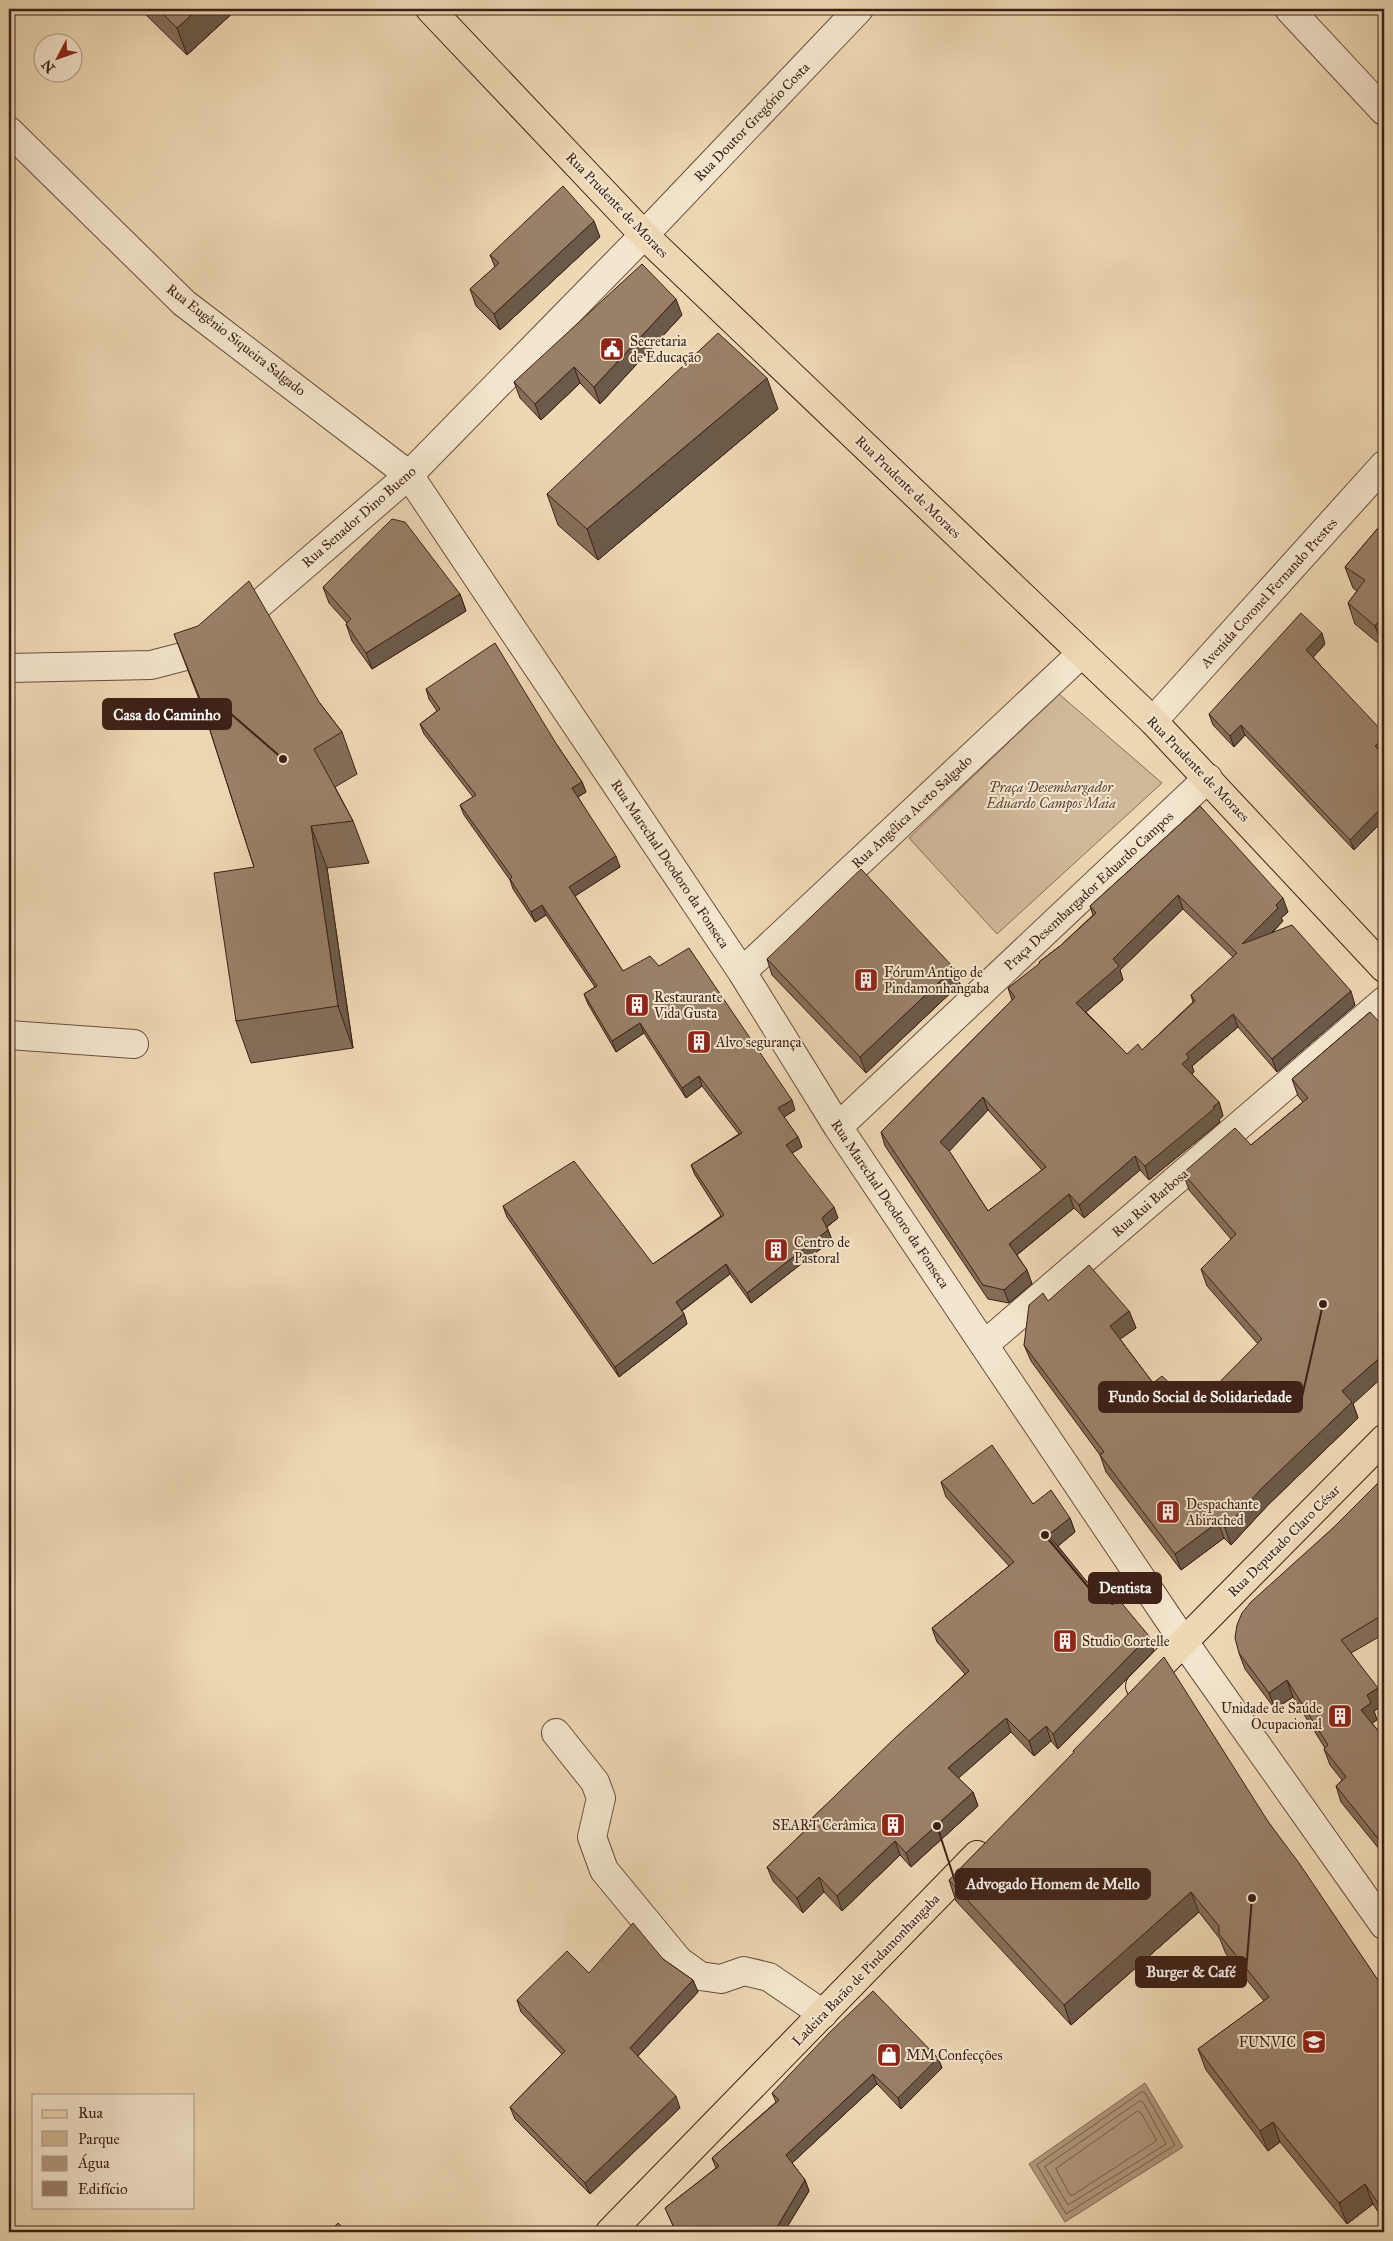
<svg xmlns="http://www.w3.org/2000/svg" width="1393" height="2241" font-family="'IM FELL Great Primer',serif">
  <style>
    .green { fill: #d0b999; stroke: #866c58 }
    .water { fill: #b1997e; stroke: #826954 }
    .lines { fill: none; stroke-linecap: round; stroke-linejoin: round }
    .shore { stroke: #765c4a; stroke-width: 1 }
    .minor-casing { stroke: #684e3e; stroke-width: 30 }
    .major-casing { stroke: #3c2016; stroke-width: 30 }
    .minor { stroke: #f4e6ce; stroke-width: 28 }
    .major { stroke: #eed8b4; stroke-width: 28 }
    .wall { fill: #846e59; stroke: #3c2016; fill-rule: evenodd }
    .shaded-wall { fill: #6b5a49; stroke: #3c2016 }
    .building { fill: #998068; stroke: #3c2016; fill-rule: evenodd }
    .labels { text-anchor: middle; dominant-baseline: central; stroke-width: 4; stroke-linejoin: round; paint-order: stroke }
    .street-label { font-size: 14px; fill: #3c2016; stroke: #f4e6ce }
    .poi-label { font-size: 14px; fill: #3c2016; stroke: #f4e6ce; text-anchor: start }
    .park-label { font-size: 14px; font-style: italic; fill: #614637; stroke: #f4e6ce }
    .leader { fill: none; stroke: #3c2016; stroke-width: 2 }
    .callout-dot { fill: #3c2016; stroke: #f4e6ce; stroke-width: 2 }
    .callout { fill: #3c2016; stroke: #3c2016; stroke-width: 2 }
    .callout-label { font-size: 15px; text-anchor: middle; font-weight: bold; fill: #fff }
  </style>
  <rect width="100%" height="100%" fill="#eed8b4"/>
  <filter id="stains"><feTurbulence type="fractalNoise" baseFrequency=".004" numOctaves="4"/><feColorMatrix values="0 0 0 0 .2 0 0 0 0 .09 0 0 0 0 .02 0 0 0 .5 -.17"/></filter>
  <radialGradient id="worn" r=".72"><stop offset=".6" stop-color="#630" stop-opacity="0"/><stop offset="1" stop-color="#630" stop-opacity=".3"/></radialGradient>
  <path class="green" d="M1059,694L1162,783L997,934L909,838Z"/>
  <path class="water" d="M1145,2083L1183,2147L1065,2222L1029,2164Z"/>
  <g class="lines">
    <path class="shore" d="M1142,2092L1145,2093L1175,2145L1066,2214L1037,2165Z
      M1140,2101L1143,2102L1166,2144L1068,2205L1045,2167Z
      M1138,2111L1141,2113L1156,2139V2141L1073,2195H1070L1056,2169Z"/>
    <defs>
      <path id="minor" d="M1289,9L1384,111
        M9,131L184,303L409,475L742,972L838,1127L984,1345L1184,1642L1384,1925
        M9,668L151,665L205,651L409,475L644,235L859,9
        M1153,721L1384,465
        M742,972L1082,653
        M9,1035L134,1044
        M838,1127L1208,778
        M984,1345L1384,1001
        M556,1733L595,1782L601,1798L592,1837L604,1870L679,1961L700,1976L721,1979L744,1971L769,1977L823,2014"/>
      <path id="major" d="M430,9L644,235L1153,721L1384,968
        M1140,1686L1384,1439
        M610,2232L977,1855"/>
    </defs>
    <use href="#minor" class="minor-casing"/>
    <use href="#major" class="major-casing"/>
    <use href="#minor" class="minor"/>
    <use href="#major" class="major"/>
  </g>
  <path class="wall" d="M140,9H237L187,55Z
    M600,237L500,330L476,306L470,289L495,267L490,255Z
    M682,315L600,404L580,383L541,420L520,398L514,382Z
    M778,409L598,560L558,525L547,494Z
    M1384,521V645L1383,647L1355,624L1348,603L1357,591L1353,588L1345,567Z
    M323,587L460,594L466,611L372,669L352,641L346,624L347,623L329,603Z
    M174,634L319,702L342,732L357,774L335,787L353,821L369,863L327,868L353,1048L251,1063L236,1021L254,867L205,715Z
    M1325,644L1313,657L1384,737V751L1382,754L1384,756V820L1354,850L1245,735L1234,747L1213,725L1209,714Z
    M426,689L557,745L582,782L586,792L578,797L620,867L575,896L623,971L659,966L795,1110L784,1117L798,1137L802,1147L792,1153L838,1218L827,1227L832,1240L751,1303L730,1274L682,1311L684,1314L687,1324L619,1377L507,1217L503,1206L653,1264L721,1216L695,1175L691,1165L739,1134L702,1086L686,1098L644,1033L616,1052L588,1004L584,994L595,987L546,915L535,922L513,889L510,880L464,815L460,805L473,797L424,734L420,724L437,711L429,699Z
    M1200,806L1288,912L1281,918L1283,921L1272,933L1355,1005L1277,1072L1238,1027L1192,1066L1194,1072L1192,1074L1219,1102L1223,1116L1219,1120L1220,1122L1149,1180L1140,1170L1084,1218L1074,1208L1017,1255L1027,1270L1032,1284L1009,1303L988,1299L885,1146L881,1132L1012,1000L1008,988L1040,964L1039,962L1060,946L1093,915L1090,906ZM1183,909L1233,957L1191,995L1193,1002L1142,1050L1127,1054L1086,1012L1123,980L1120,970ZM988,1110L1042,1170L988,1211L949,1151Z
    M1384,886V905L1378,889Z
    M767,959L954,968L960,984L866,1073L772,975Z
    M1370,1012L1353,1404L1358,1418L1268,1505L1231,1545L1224,1538L1181,1570L1106,1472L1100,1455L1031,1361L1024,1345L1048,1301L1129,1311L1136,1328L1120,1339L1153,1383L1195,1407L1258,1344L1207,1286L1201,1269L1231,1239L1189,1190L1183,1173L1251,1145L1303,1102L1298,1096L1292,1079Z
    M1384,1477V1634L1351,1653L1384,1705L1374,1711L1377,1720L1372,1723L1384,1738V1855L1341,1802L1336,1786L1342,1780L1330,1765L1324,1749L1325,1748L1293,1697L1275,1709L1245,1669L1239,1653L1334,1527Z
    M941,1482L1033,1504L1070,1518L1075,1532L1058,1546L1087,1582L1112,1605L1149,1636L1154,1651L1058,1749L1051,1741L1034,1756L1011,1732L958,1778L973,1792L978,1806L911,1867L900,1855L842,1911L824,1892L803,1913L773,1881L767,1867L810,1826L808,1822L965,1674L937,1642L932,1628L1009,1566L946,1497Z
    M1073,1751L1269,1823L1384,1989V2221L1373,2204L1347,2224L1280,2142L1268,2151L1206,2070L1198,2049L1264,2001L1226,1954L1220,1939L1199,1912L1071,2025L956,1901L949,1880L1074,1753Z
    M663,1959L693,1980L698,1992L638,2056L680,2108L590,2194L515,2119L510,2107L562,2054L521,2012L517,2000L589,1973Z
    M938,2058L942,2068L901,2109L877,2084L792,2163L805,2180L809,2191L784,2232H676L665,2208L716,2168L712,2158L776,2102L772,2093Z"/>
  <path class="shaded-wall" d="M198,9H237L187,55L177,28Z
    M594,221L600,237L500,330L494,314Z
    M676,299L682,315L600,404L594,387Z
    M574,367L580,383L541,420L535,404Z
    M767,378L778,409L598,560L587,529Z
    M460,594L466,611L372,669L366,653Z
    M1384,614V645L1383,647L1375,626Z
    M1322,633L1325,644L1310,661L1306,650Z
    M1241,725L1245,735L1234,747L1230,736Z
    M1384,737V751L1379,756L1375,746Z
    M582,782L586,792L576,798L572,788Z
    M1384,805V820L1354,850L1350,840Z
    M311,826L327,868L353,1048L338,1006Z
    M616,856L620,867L572,898L569,887Z
    M1178,895L1183,909L1120,970L1123,980L1081,1016L1076,1003L1113,959Z
    M1283,898L1288,912L1281,918L1283,921L1247,957L1242,944L1276,905Z
    M542,905L546,915L535,922L531,912Z
    M954,968L960,984L866,1073L860,1057Z
    M1351,991L1355,1005L1277,1072L1272,1059Z
    M1233,1014L1238,1027L1192,1066L1194,1072L1187,1078L1182,1064L1186,1054Z
    M640,1023L644,1033L616,1052L612,1041Z
    M699,1076L702,1086L686,1098L682,1088Z
    M983,1097L988,1110L945,1156L940,1142Z
    M792,1100L795,1110L781,1119L778,1108Z
    M1219,1102L1223,1116L1219,1120L1220,1122L1149,1180L1145,1166Z
    M798,1137L802,1147L789,1155L786,1145Z
    M1135,1156L1140,1170L1084,1218L1079,1205Z
    M1069,1194L1074,1208L1014,1257L1009,1244Z
    M834,1207L838,1218L825,1228L822,1218Z
    M828,1230L832,1240L751,1303L747,1293Z
    M726,1264L730,1274L680,1312L676,1302Z
    M1027,1270L1032,1284L1009,1303L1004,1290Z
    M1129,1311L1136,1328L1116,1342L1110,1326Z
    M684,1314L687,1324L619,1377L615,1367Z
    M1384,1354V1376L1353,1404L1358,1418L1268,1505L1231,1545L1225,1528L1342,1391Z
    M1070,1518L1075,1532L1053,1550L1048,1535Z
    M1218,1522L1224,1538L1181,1570L1175,1554Z
    M1149,1636L1154,1651L1058,1749L1053,1734Z
    M1287,1680L1293,1697L1275,1709L1269,1693Z
    M1378,1688L1384,1705L1374,1711L1377,1720L1367,1726L1361,1710L1367,1695Z
    M1006,1718L1011,1732L953,1783L948,1768Z
    M1046,1726L1051,1741L1034,1756L1029,1741Z
    M973,1792L978,1806L911,1867L906,1853Z
    M895,1841L900,1855L842,1911L837,1896Z
    M819,1877L824,1892L803,1913L797,1898Z
    M1191,1892L1199,1912L1071,2025L1064,2005Z
    M693,1980L698,1992L634,2060L630,2048Z
    M938,2058L942,2068L901,2109L898,2098Z
    M873,2074L877,2084L790,2165L786,2155Z
    M676,2096L680,2108L590,2194L585,2183Z
    M1273,2122L1280,2142L1268,2151L1260,2131Z
    M805,2180L809,2191L784,2232H774Z
    M1365,2184L1373,2204L1347,2224L1339,2203Z"/>
  <path class="building" d="M158,9H198L177,28Z
    M563,186L594,221L494,314L470,289L499,263L490,255Z
    M642,264L676,299L594,387L574,367L535,404L514,382Z
    M718,333L767,378L587,529L547,494Z
    M392,519L405,522L460,594L366,653L346,624L351,619L323,587Z
    M1384,521V614L1375,626L1348,603L1365,580L1345,567Z
    M249,581L319,702L342,732L314,749L353,821L311,826L338,1006L236,1021L214,873L254,867L200,699L174,634L198,626Z
    M1301,613L1322,633L1306,650L1384,733V737L1375,746L1384,756V805L1350,840L1241,725L1230,736L1209,714Z
    M495,643L557,745L582,782L572,788L616,856L569,887L623,971L650,956L659,966L689,948L792,1100L778,1108L798,1137L786,1145L834,1207L822,1218L828,1230L747,1293L726,1264L676,1302L684,1314L615,1367L503,1206L574,1161L653,1264L724,1215L691,1165L742,1133L699,1076L682,1088L640,1023L612,1041L584,994L597,986L542,905L531,912L510,879L512,877L460,805L476,795L420,724L440,709L426,689Z
    M1200,806L1283,898L1276,905L1278,908L1242,944L1292,925L1351,991L1272,1059L1233,1014L1186,1054L1189,1058L1182,1064L1219,1102L1213,1107L1215,1108L1145,1166L1135,1156L1079,1205L1069,1194L1009,1244L1027,1270L1004,1290L983,1285L881,1132L1015,997L1008,988L1040,963L1039,962L1060,946L1096,913L1090,906ZM1178,895L1237,953L1191,995L1195,1001L1142,1050L1138,1044L1127,1054L1076,1003L1119,966L1113,959ZM983,1097L1046,1167L988,1211L950,1152L940,1142Z
    M861,869L954,968L860,1057L767,959Z
    M1384,886V895L1378,889Z
    M1370,1012L1380,1023L1384,1021V1354L1342,1391L1352,1402L1262,1488L1225,1528L1218,1522L1175,1554L1100,1455L1104,1452L1024,1345L1029,1305L1043,1293L1048,1301L1089,1265L1129,1311L1110,1326L1153,1383L1162,1376L1195,1407L1262,1339L1201,1269L1236,1234L1183,1173L1235,1128L1251,1145L1308,1098L1292,1079Z
    M992,1445L1033,1504L1051,1490L1070,1518L1048,1535L1087,1582L1090,1580L1112,1605L1119,1600L1149,1636L1053,1734L1046,1726L1029,1741L1006,1718L948,1768L973,1792L906,1853L895,1841L837,1896L819,1877L797,1898L767,1867L811,1825L808,1822L897,1736L969,1671L932,1628L1014,1562L941,1482Z
    M1384,1477V1614L1341,1640L1378,1688L1367,1695L1371,1703L1361,1710L1384,1738V1846L1336,1786L1346,1777L1324,1749L1328,1745L1287,1680L1269,1693L1239,1653L1235,1638L1237,1625L1242,1613L1251,1602L1334,1527Z
    M1164,1657L1269,1823L1299,1863L1384,1989V2212L1365,2184L1339,2203L1273,2122L1260,2131L1198,2049L1269,1997L1219,1934V1926L1191,1892L1064,2005L949,1880L1074,1752L1073,1751Z
    M633,1923L663,1959L693,1980L630,2048L676,2096L585,2183L510,2107L565,2051L517,2000L567,1951L589,1973Z
    M873,1991L938,2058L898,2098L873,2074L786,2155L805,2180L774,2232H676L665,2208L719,2166L712,2158L779,2100L772,2093L831,2031Z
    M338,2223L348,2232H329Z"/>
  <defs>
    <symbol id="civic-square" viewBox="-11 -11 22 22"><rect x="-9" y="-9" width="18" height="18" rx="4" fill="#8f2418" stroke="#f4e6ce"/><path d="M-.6-6.5H3V-4.5H.6V-3L4-1V1h2V6H-6V1h2V-1L-.6-3ZM-1.2 2.5V6h2.4V2.5Z" fill="#fff"/></symbol>
    <symbol id="building-square" viewBox="-11 -11 22 22"><rect x="-9" y="-9" width="18" height="18" rx="4" fill="#8f2418" stroke="#f4e6ce"/><path d="M-4-6H4V6H1V3H-1V6H-4ZM-2.5-4.3h1.7v1.8h-1.7ZM.8-4.3h1.7v1.8H.8ZM-2.5-1h1.7V.8h-1.7ZM.8-1h1.7V.8H.8Z" fill="#fff"/></symbol>
    <symbol id="school-square" viewBox="-11 -11 22 22"><rect x="-9" y="-9" width="18" height="18" rx="4" fill="#8f2418" stroke="#f4e6ce"/><path d="M0-5L7-2L0 1L-7-2ZM-4 1L0 2.5L4 1V4Q0 6-4 4Z" fill="#fff"/></symbol>
    <symbol id="shop-square" viewBox="-11 -11 22 22"><rect x="-9" y="-9" width="18" height="18" rx="4" fill="#8f2418" stroke="#f4e6ce"/><path d="M-5-2.5h2.3a2.7 3.5 0 0 1 5.4 0H5L5.5 6h-11ZM-1.5-2.5h3a1.5 2.3 0 0 0-3 0Z" fill="#fff"/></symbol>
  </defs>
  <g fill-rule="evenodd">
    <use href="#civic-square" x="598" y="335" width="28" height="28"/>
    <use href="#building-square" x="852" y="966" width="28" height="28"/>
    <use href="#building-square" x="623" y="991" width="28" height="28"/>
    <use href="#building-square" x="685" y="1028" width="28" height="28"/>
    <use href="#building-square" x="762" y="1236" width="28" height="28"/>
    <use href="#building-square" x="1154" y="1498" width="28" height="28"/>
    <use href="#building-square" x="1051" y="1627" width="28" height="28"/>
    <use href="#building-square" x="1326" y="1702" width="28" height="28"/>
    <use href="#building-square" x="879" y="1811" width="28" height="28"/>
    <use href="#school-square" x="1300" y="2028" width="28" height="28"/>
    <use href="#shop-square" x="875" y="2041" width="28" height="28"/>
  </g>
  <g class="labels">
    <g class="street-label">
      <text transform="translate(752 122) rotate(-46)">Rua Doutor Gregório Costa</text>
      <text transform="translate(617 205) rotate(46)">Rua Prudente de Moraes</text>
      <text transform="translate(236 340) rotate(38)">Rua Eugênio Siqueira Salgado</text>
      <text transform="translate(908 487) rotate(44)">Rua Prudente de Moraes</text>
      <text transform="translate(359 517) rotate(-41)">Rua Senador Dino Bueno</text>
      <text transform="translate(1269 593) rotate(-48)">Avenida Coronel Fernando Prestes</text>
      <text transform="translate(1198 769) rotate(46)">Rua Prudente de Moraes</text>
      <text transform="translate(912 812) rotate(-43)">Rua Angélica Aceto Salgado</text>
      <text transform="translate(670 864) rotate(56)">Rua Marechal Deodoro da Fonseca</text>
      <text transform="translate(1089 891) rotate(-43)">Praça Desembargador Eduardo Campos</text>
      <text transform="translate(1150 1203) rotate(-41)">Rua Rui Barbosa</text>
      <text transform="translate(890 1204) rotate(56)">Rua Marechal Deodoro da Fonseca</text>
      <text transform="translate(1284 1541) rotate(-45)">Rua Deputado Claro César</text>
      <text transform="translate(866 1970) rotate(-46)">Ladeira Barão de Pindamonhangaba</text>
    </g>
    <g class="poi-label">
      <text x="630" y="341">Secretaria<tspan x="630" dy="16">de Educação</tspan></text>
      <text x="884" y="972">Fórum Antigo de<tspan x="884" dy="16">Pindamonhangaba</tspan></text>
      <text x="654" y="997">Restaurante<tspan x="654" dy="16">Vida Gusta</tspan></text>
      <text x="716" y="1042">Alvo segurança</text>
      <text x="794" y="1242">Centro de<tspan x="794" dy="16">Pastoral</tspan></text>
      <text x="1186" y="1504">Despachante<tspan x="1186" dy="16">Abirached</tspan></text>
      <text x="1082" y="1641">Studio Cortelle</text>
      <text x="1322" y="1708" text-anchor="end">Unidade de Saúde<tspan x="1322" dy="16">Ocupacional</tspan></text>
      <text x="876" y="1825" text-anchor="end">SEART Cerâmica</text>
      <text x="1296" y="2042" text-anchor="end">FUNVIC</text>
      <text x="906" y="2055">MM Confecções</text>
    </g>
    <g class="park-label">
      <text x="1051" y="787">Praça Desembargador<tspan x="1051" dy="16">Eduardo Campos Maia</tspan></text>
    </g>
  </g>
  <path class="leader" d="M283 759L231 714M1323 1304L1302 1397M1045 1535L1089 1588M937 1826L956 1884M1252 1898L1246 1972"/>
  <g class="callout-dot">
    <circle cx="283" cy="759" r="5"/>
    <circle cx="1323" cy="1304" r="5"/>
    <circle cx="1045" cy="1535" r="5"/>
    <circle cx="937" cy="1826" r="5"/>
    <circle cx="1252" cy="1898" r="5"/>
  </g>
  <g class="callout">
    <rect x="103" y="699" width="128" height="30" rx="5"/>
    <rect x="1099" y="1382" width="203" height="30" rx="5"/>
    <rect x="1089" y="1573" width="72" height="30" rx="5"/>
    <rect x="956" y="1869" width="194" height="30" rx="5"/>
    <rect x="1136" y="1957" width="110" height="30" rx="5"/>
  </g>
  <g class="callout-label">
    <text x="167" y="720">Casa do Caminho</text>
    <text x="1200" y="1402">Fundo Social de Solidariedade</text>
    <text x="1125" y="1593">Dentista</text>
    <text x="1053" y="1889">Advogado Homem de Mello</text>
    <text x="1191" y="1977">Burger &amp; Café</text>
  </g>
  <rect width="1393" height="2241" fill="none" stroke="#eed8b4" stroke-width="30"/>
  <rect x="10" y="10" width="1373" height="2221" fill="none" stroke="#3c2016" stroke-width="2.5"/>
  <rect x="15" y="15" width="1363" height="2211" fill="none" stroke="#3c2016"/>
  <rect x="32" y="2094" width="162" height="115" fill="#f4e6ce" stroke="#aa9784"/>
  <rect x="42" y="2110" width="25" height="8" fill="#eed8b4" stroke="#aa9784"/>
  <text x="78" y="2118" font-size="15" fill="#3c2016">Rua</text>
  <rect x="42" y="2131" width="25" height="15" fill="#d0b999" stroke="#aa9784"/>
  <text x="78" y="2144" font-size="15" fill="#3c2016">Parque</text>
  <rect x="42" y="2156" width="25" height="15" fill="#b1997e" stroke="#aa9784"/>
  <text x="78" y="2168" font-size="15" fill="#3c2016">Água</text>
  <rect x="42" y="2181" width="25" height="15" fill="#998068" stroke="#aa9784"/>
  <text x="78" y="2194" font-size="15" fill="#3c2016">Edifício</text>
  <g transform="translate(58 58) rotate(229)"><circle r="24" fill="#f4e6ce" stroke="#aa9784"/>
  <path d="M0-4L9 19L0 12L-9 19Z" fill="#8f2418"/>
  <text y="-8" font-size="14" font-weight="bold" text-anchor="middle" fill="#3c2016">N</text>
  </g>
  <rect width="100%" height="100%" filter="url(#stains)"/>
  <rect width="100%" height="100%" fill="url(#worn)"/>
</svg>
